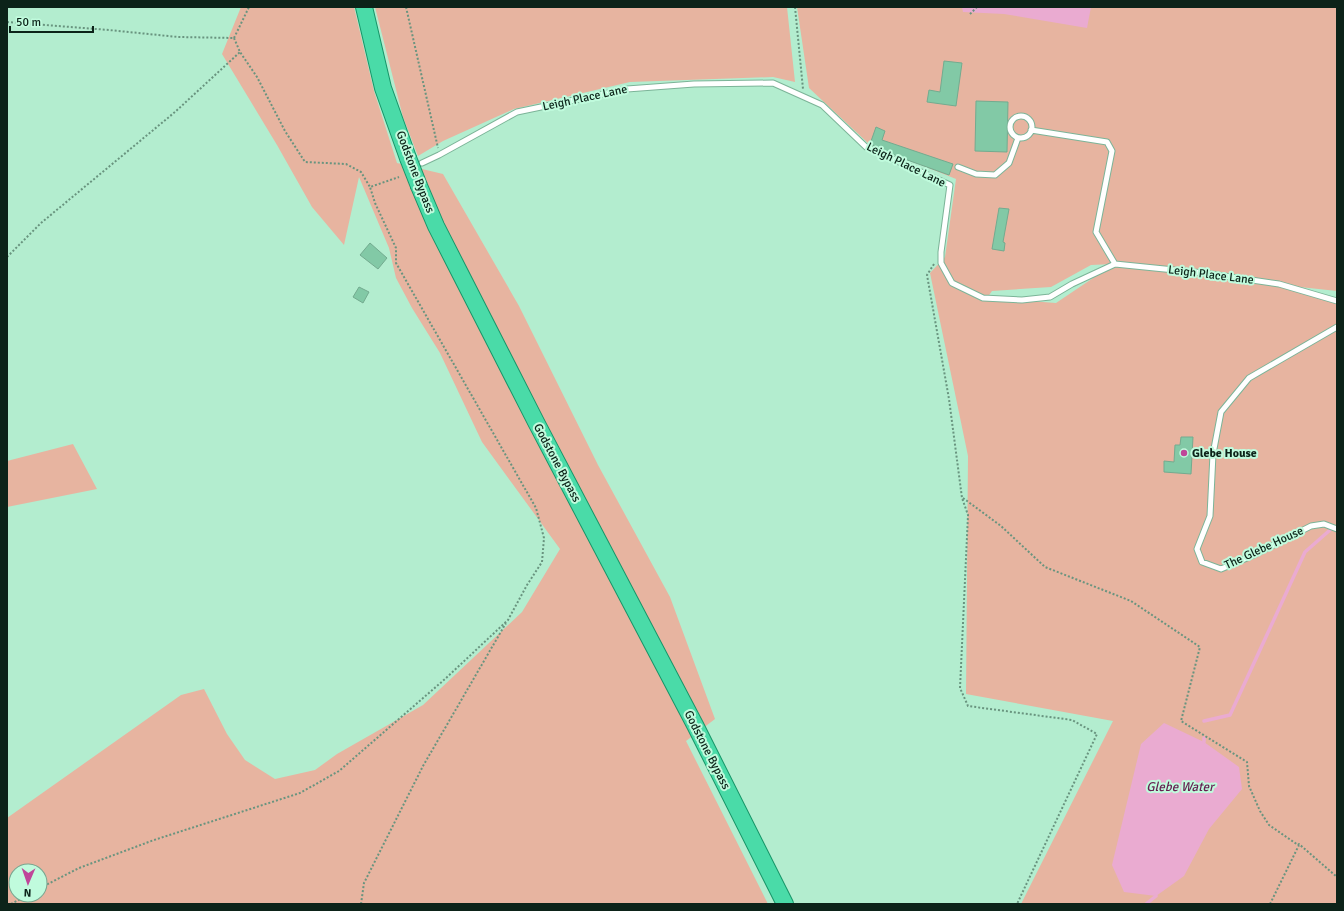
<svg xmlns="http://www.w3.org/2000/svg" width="1344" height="911" font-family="Signika,sans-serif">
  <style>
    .green { fill: #e7b4a0; fill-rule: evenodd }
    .water { fill: #eaabd1 }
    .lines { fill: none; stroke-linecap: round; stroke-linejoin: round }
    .stream { stroke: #eaabd1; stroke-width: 3.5 }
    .building { fill: #82c9a6; stroke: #73ab8f }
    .service-casing { stroke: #7cb498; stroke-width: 7 }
    .trunk-casing { stroke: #179568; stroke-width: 18 }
    .path { stroke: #69947f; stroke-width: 2; stroke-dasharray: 2 2; stroke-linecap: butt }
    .service { stroke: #fff; stroke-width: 5 }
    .trunk { stroke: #4adba8; stroke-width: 16 }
    .trunk-bridge-casing { stroke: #179568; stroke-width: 18; stroke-linecap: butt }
    .trunk-bridge { stroke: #4adba8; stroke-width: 16 }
    .poi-dot { fill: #bf4699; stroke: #c0fbdd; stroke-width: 1.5 }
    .labels { text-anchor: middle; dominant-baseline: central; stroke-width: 4; stroke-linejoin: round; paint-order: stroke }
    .street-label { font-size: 12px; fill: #0c2319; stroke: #c0fbdd }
    .poi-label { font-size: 12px; font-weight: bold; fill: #0c2319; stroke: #c0fbdd; text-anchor: start }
    .water-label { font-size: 13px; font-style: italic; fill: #651e50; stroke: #c0fbdd }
  </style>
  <rect width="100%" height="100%" fill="#b3edcf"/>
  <path class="green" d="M241,7H354L374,91L397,163L443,174L519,306L598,465L670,597L715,719L686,741L768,904H7V818L181,695L204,689L227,734L245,760L275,779L315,770L337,754L423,705L522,612L560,549L482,442L440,353L412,308L396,278L389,248L359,177L344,245L312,207L277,145L222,54ZM16,871H40V895H16Z
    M375,7H787L795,82L773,77L630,82L514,109L443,141L418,156L403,117Z
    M797,7H1337V291L1281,285L1337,304V904H1021L1113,721L966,694L968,456L930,273L945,257L956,179L869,144L809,88ZM1114,264L1056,303L987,298L992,291L1051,287L1091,265Z
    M73,444L97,489L7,507V461Z"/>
  <path class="water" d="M962,7H1091L1087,28L1004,14L963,12Z
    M1164,723L1204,742L1239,767L1242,789L1209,829L1184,876L1156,896L1124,892L1112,865L1141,744Z"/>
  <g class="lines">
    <path class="stream" d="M1204,721L1230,715L1305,552L1330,530
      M1204,742V738
      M1146,904L1156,896"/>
  </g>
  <path class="building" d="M944,61L962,63L956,106L927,102L929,90L940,92Z
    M976,101L1008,102L1007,152L975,151Z
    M876,127L885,131L882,140L953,164L949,175L899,157L870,144Z
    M999,208L1009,209L1003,242L1005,243L1004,251L992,249Z
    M370,243L387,258L378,269L360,255Z
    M359,287L369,292L363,303L353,297Z
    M1181,437H1193L1191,474L1164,472V461L1174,462L1175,445H1180Z"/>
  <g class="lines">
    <defs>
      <path id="service" d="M1010 127a11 11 0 1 1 22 0a11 11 0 1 1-22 0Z
        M1031,130L1107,142L1112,151L1096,232L1115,264
        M422,163L439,155L517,112L627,89L694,84L773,83L822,105L866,147L950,185L941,252V263L952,283L983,298L1022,300L1050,297L1072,284L1115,264L1204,273L1279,284L1337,301
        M958,167L976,174L995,175L1009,163L1018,138
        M1337,327L1249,378L1221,412L1213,454L1210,516L1197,549L1202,562L1221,569L1254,555L1311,526L1324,524L1337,529"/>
      <path id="trunk" d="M364,7L383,88L408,158
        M419,186L436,226L537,424L695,725L785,904"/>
    </defs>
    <use href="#service" class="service-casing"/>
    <use href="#trunk" class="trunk-casing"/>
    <path class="path" d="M406,7L438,148
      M795,7L803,89
      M970,14L977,7
      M7,22L109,30L178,37L234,38
      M234,38L240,52L257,77L285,131L305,162L346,164L361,172L370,187L399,177
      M234,38L249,7
      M7,257L41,223L175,112L240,52
      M934,264L927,275L949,399L962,498L968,515L960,688L968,706L1072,720L1097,734L1017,904
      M963,498L1001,526L1045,567L1131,601L1200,647L1181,721L1247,762L1249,786L1260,811L1269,825L1298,845L1299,844L1337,877
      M40,888L79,868L154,840L300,793L339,771L445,679L508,620L527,585L542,562L544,538L536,508L396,263V248L375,203L370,187
      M11,904L28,895
      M361,904L364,883L423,766L506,623
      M1270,904L1299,845"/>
    <use href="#service" class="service"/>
    <use href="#trunk" class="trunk"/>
    <defs>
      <path id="trunk-bridge" d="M408,158L419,186"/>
    </defs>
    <use href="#trunk-bridge" class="trunk-bridge-casing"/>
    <use href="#trunk-bridge" class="trunk-bridge"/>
  </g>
  <circle class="poi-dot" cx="1184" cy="453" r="4"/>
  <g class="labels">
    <g class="street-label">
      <text transform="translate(585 98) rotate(-12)">Leigh Place Lane</text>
      <text transform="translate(906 165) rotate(26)">Leigh Place Lane</text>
      <text transform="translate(415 172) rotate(69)">Godstone Bypass</text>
      <text transform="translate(1211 275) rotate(7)">Leigh Place Lane</text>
      <text transform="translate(557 463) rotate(62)">Godstone Bypass</text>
      <text transform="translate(1264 548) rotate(-25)">The Glebe House</text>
      <text transform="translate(707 750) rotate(63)">Godstone Bypass</text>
    </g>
    <g class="poi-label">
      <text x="1192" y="453">Glebe House</text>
    </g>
    <g class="water-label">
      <text x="1180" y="787">Glebe Water</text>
    </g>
  </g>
  <rect width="1344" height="911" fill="none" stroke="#0c2319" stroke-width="16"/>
  <g transform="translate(28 883) rotate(182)"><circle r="19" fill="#c0fbdd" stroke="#78a58f"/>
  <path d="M0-3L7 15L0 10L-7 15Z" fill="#bf4699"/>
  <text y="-6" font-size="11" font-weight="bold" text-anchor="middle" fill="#0c2319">N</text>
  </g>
  <path d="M10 26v6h83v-6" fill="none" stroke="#0c2319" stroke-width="2"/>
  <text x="16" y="26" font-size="12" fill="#0c2319" stroke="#c0fbdd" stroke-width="3" paint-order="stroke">50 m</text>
</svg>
